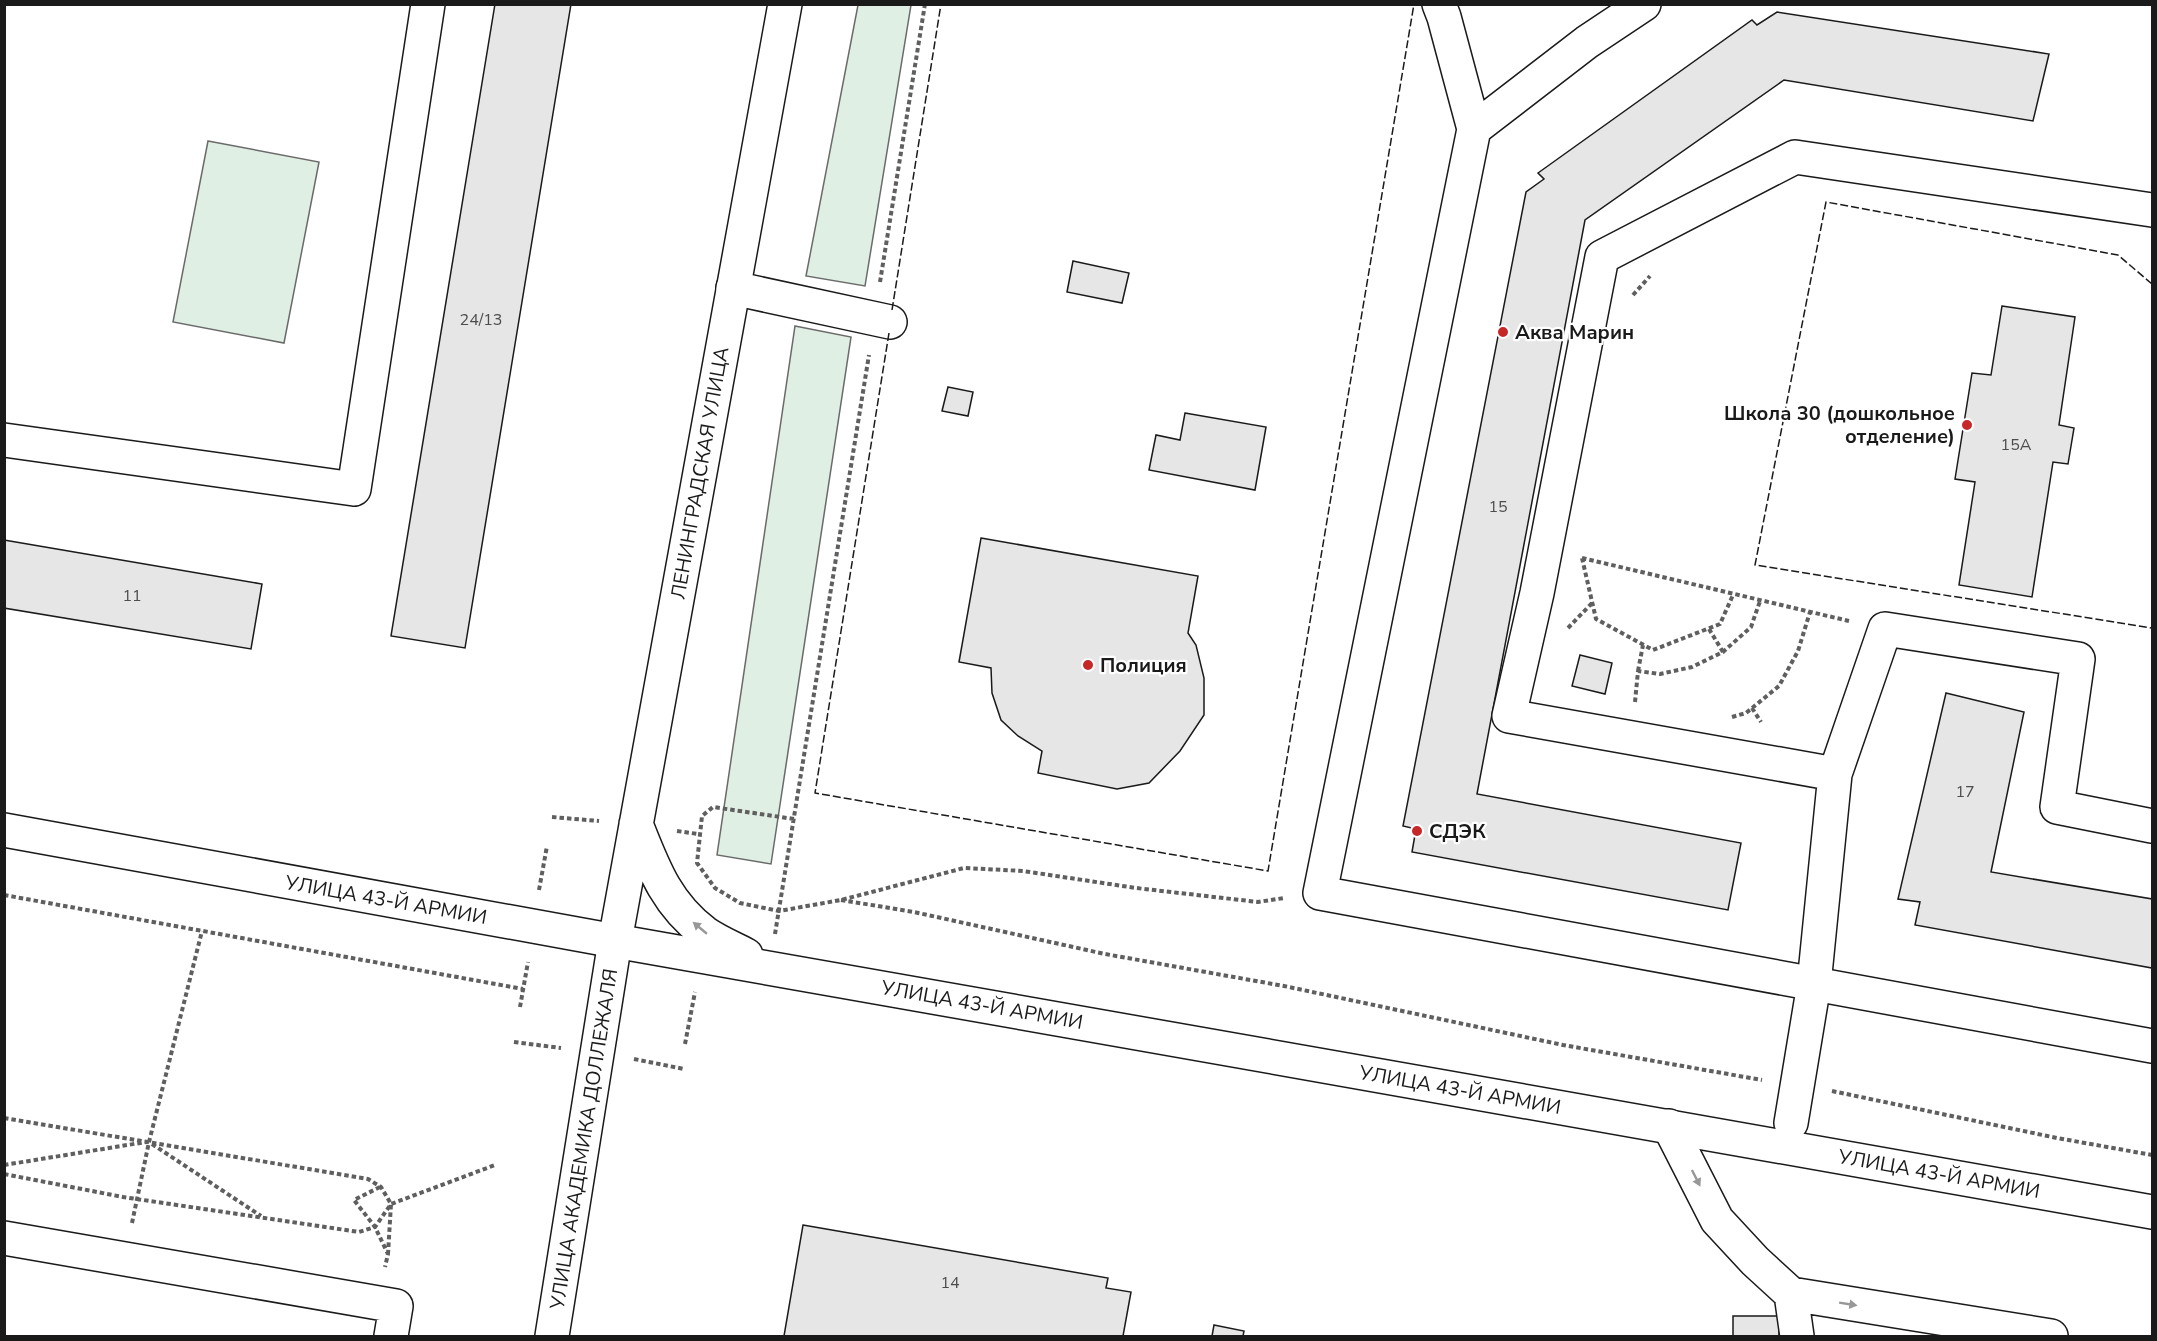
<svg xmlns="http://www.w3.org/2000/svg" width="2157" height="1341" font-family="'Nunito Sans',sans-serif">
  <style>
    .green { fill: #e0efe3; stroke: #6a6a6a; stroke-width: 1.5 }
    .building { fill: #e6e6e6; stroke: #1a1a1a; stroke-width: 1.5 }
    .lines { fill: none; stroke-linecap: round; stroke-linejoin: round }
    .minor-casing { stroke: #1a1a1a; stroke-width: 36 }
    .major-casing { stroke: #1a1a1a; stroke-width: 36 }
    .path { stroke: #5f5f5f; stroke-width: 4; stroke-dasharray: 4.5 3; stroke-linecap: butt }
    .minor { stroke: #fff; stroke-width: 33 }
    .major { stroke: #fff; stroke-width: 33 }
    .fence { stroke: #1a1a1a; stroke-width: 1.5; stroke-dasharray: 8 3; stroke-linecap: butt }
    .oneway { fill: #989898 }
    .poi-dot { fill: #c62828; stroke: #fff; stroke-width: 2 }
    .labels { text-anchor: middle; dominant-baseline: central; stroke-width: 4.5; stroke-linejoin: round; paint-order: stroke }
    .number-label { font-size: 16px; fill: #4d4d4d }
    .poi-label { font-size: 20px; font-weight: bold; fill: #1a1a1a; stroke: #fff; text-anchor: start }
    .street-label { font-size: 20px; fill: #1a1a1a; stroke: #fff }
  </style>
  <rect width="100%" height="100%" fill="#fff"/>
  <path class="green" d="M858,5H911L865,286L806,276Z
    M208,141L319,162L284,343L173,322Z
    M795,326L851,337L771,864L717,855Z"/>
  <path class="building" d="M495,4H571L465,648L391,636Z
    M1777,12L2049,54L2033,121L1784,80L1585,220L1477,794L1741,843L1728,910L1412,852L1416,829L1403,826L1526,192L1544,179L1538,173L1752,20L1757,25Z
    M1073,261L1129,273L1122,303L1067,292Z
    M2002,306L2075,317L2059,425L2074,428L2068,464L2053,462L2032,597L1959,585L1975,482L1955,479L1972,373L1991,375Z
    M948,387L973,392L968,416L942,411Z
    M1185,413L1266,427L1255,490L1149,470L1156,435L1180,440Z
    M981,538L1198,576L1188,633L1196,645L1204,678V715L1180,751L1149,783L1117,789L1038,773L1042,751L1018,736L1001,720L992,693L991,668L959,662Z
    M4,540L262,584L251,649L4,608Z
    M1580,655L1612,663L1605,694L1572,686Z
    M1946,693L2024,712L1991,872L2152,899V968L1915,925L1920,902L1898,899Z
    M803,1225L1108,1278L1106,1288L1131,1292L1123,1336H784Z
    M1733,1316H1779V1336H1733Z
    M1214,1325L1244,1331L1243,1336H1212Z"/>
  <g class="lines">
    <defs>
      <path id="minor" d="M1439,4L1444,17L1474,129
        M1644,4L1587,42L1474,129L1320,893L2152,1046
        M733,288L890,322
        M4,440L354,489L428,4
        M1835,774L1885,629L2078,659L2057,807L2152,826
        M4,830L615,941
        M1791,1123L1814,984L1835,774L1509,716L1537,593L1602,257L1795,157L2152,210
        M1669,1126L1717,1220L1755,1261L1791,1294L2051,1336
        M4,1238L396,1306L391,1336
        M1791,1294L1797,1336"/>
      <path id="major" d="M636,824C653,867 666,904 705,933C718,942 733,948 746,955
        M615,941L2152,1212
        M552,1336L615,941L785,4"/>
    </defs>
    <use href="#minor" class="minor-casing"/>
    <use href="#major" class="major-casing"/>
    <path class="path" d="M880,282L925,4
      M1633,295L1650,276
      M1582,558L1596,619L1653,650L1720,624L1733,595
      M1582,558L1849,621
      M1568,628L1592,603
      M1709,629L1723,652
      M1638,671L1643,645
      M1635,702L1638,671L1660,674L1692,667L1723,652L1751,627L1760,601
      M1752,708L1761,722
      M1732,717L1746,713L1779,686L1798,651L1810,612
      M552,817L599,821
      M794,819L713,807L702,816L697,863L715,888L740,903L779,911L841,900L964,868L1023,871L1136,888L1258,902L1284,898
      M677,831L698,834
      M539,890L547,846
      M4,895L523,989
      M841,900L914,912L1105,954L1284,986L1563,1045L1762,1080
      M775,934L869,355
      M520,1007L528,962
      M514,1042L561,1048
      M685,1044L695,992
      M634,1059L684,1069
      M1832,1091L2057,1138L2152,1155
      M4,1118L368,1179L381,1187L391,1204L388,1254
      M152,1144L261,1216
      M4,1165L146,1142
      M4,1174L123,1197L359,1232L375,1227L391,1204L495,1165
      M380,1187L354,1200L375,1227L388,1254L385,1267
      M132,1223L149,1142L202,931"/>
    <use href="#minor" class="minor"/>
    <use href="#major" class="major"/>
    <path class="fence" d="M2152,284L2118,255L1826,202L1755,565L2152,628
      M892,310L941,4
      M889,333L815,793L1268,871L1414,4"/>
  </g>
  <defs><path id="oneway-solid" d="M-6-.8H1V-3.2L6.5 0L1 3.2V.8H-6Z" transform="scale(1.5)"/></defs>
  <g class="oneway">
    <use href="#oneway-solid" transform="translate(700 928) rotate(-140)"/>
    <use href="#oneway-solid" transform="translate(1696 1178) rotate(63)"/>
    <use href="#oneway-solid" transform="translate(1848 1304) rotate(9)"/>
  </g>
  <g class="poi-dot">
    <circle cx="1503" cy="332" r="6"/>
    <circle cx="1967" cy="425" r="6"/>
    <circle cx="1088" cy="665" r="6"/>
    <circle cx="1417" cy="831" r="6"/>
  </g>
  <g class="labels">
    <g class="number-label">
      <text x="481" y="320">24/13</text>
      <text x="2016" y="445">15А</text>
      <text x="1498" y="507">15</text>
      <text x="132" y="596">11</text>
      <text x="1965" y="792">17</text>
      <text x="950" y="1283">14</text>
    </g>
    <g class="poi-label">
      <text x="1515" y="332">Аква Марин</text>
      <text x="1955" y="413" text-anchor="end">Школа 30 (дошкольное<tspan x="1955" dy="23">отделение)</tspan></text>
      <text x="1100" y="665">Полиция</text>
      <text x="1429" y="831">СДЭК</text>
    </g>
    <g class="street-label">
      <text transform="translate(700 473) rotate(-80)">ЛЕНИНГРАДСКАЯ УЛИЦА</text>
      <text transform="translate(386 900) rotate(10)">УЛИЦА 43-Й АРМИИ</text>
      <text transform="translate(982 1005) rotate(10)">УЛИЦА 43-Й АРМИИ</text>
      <text transform="translate(1460 1090) rotate(10)">УЛИЦА 43-Й АРМИИ</text>
      <text transform="translate(584 1139) rotate(-81)">УЛИЦА АКАДЕМИКА ДОЛЛЕЖАЛЯ</text>
      <text transform="translate(1939 1174) rotate(10)">УЛИЦА 43-Й АРМИИ</text>
    </g>
  </g>
  <rect width="2157" height="1341" fill="none" stroke="#1a1a1a" stroke-width="12"/>
</svg>
